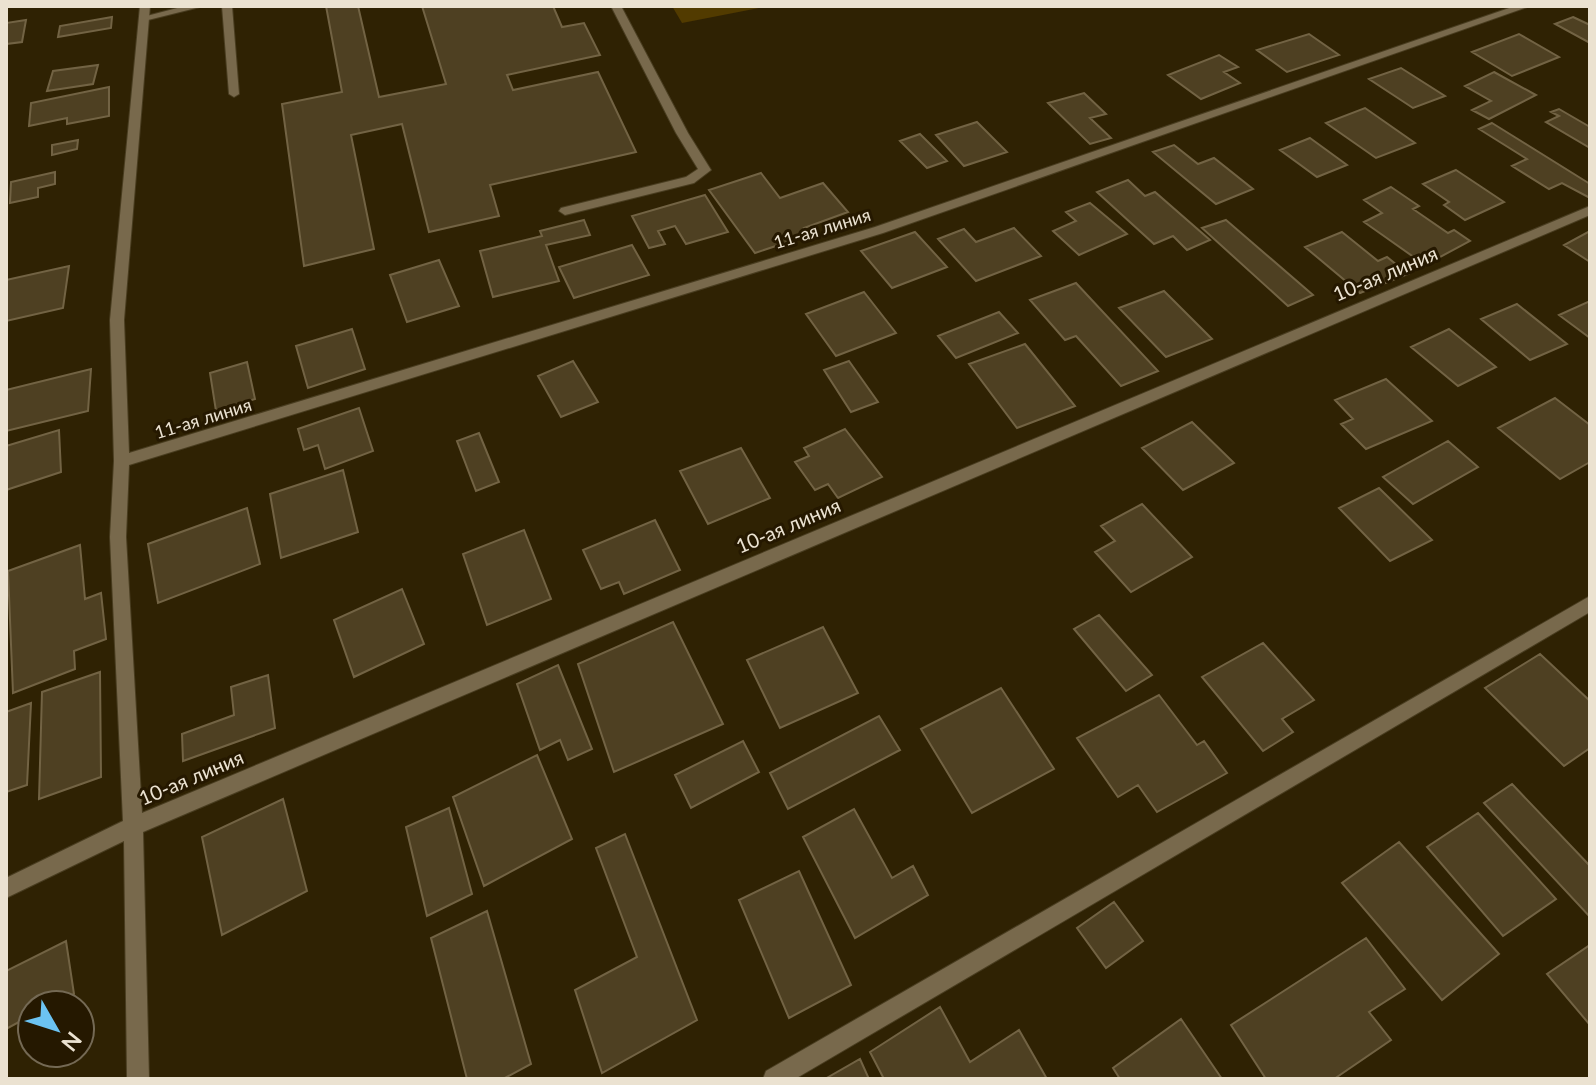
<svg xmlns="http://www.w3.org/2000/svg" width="1596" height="1085" font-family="Lato,sans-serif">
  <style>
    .green { fill: #523b00 }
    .building { fill: #4e4022; stroke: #726344; stroke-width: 2 }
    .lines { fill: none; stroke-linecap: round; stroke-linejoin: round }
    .service-casing { stroke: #493d20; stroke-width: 2 }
    .minor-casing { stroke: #493d20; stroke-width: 2 }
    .service { fill: #78694c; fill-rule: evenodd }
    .minor { fill: #78694c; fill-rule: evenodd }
    .labels { text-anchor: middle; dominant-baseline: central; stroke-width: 6; stroke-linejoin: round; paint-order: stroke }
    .far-street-label { font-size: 18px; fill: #ebe2d1; stroke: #251800 }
    .street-label { font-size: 20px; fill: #ebe2d1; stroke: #251800 }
  </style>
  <rect width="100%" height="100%" fill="#2f2203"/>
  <path class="green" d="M672,6H769L682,23Z"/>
  <path class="building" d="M326,6H358L379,97L446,84L422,6H553L562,27L584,23L600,55L507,75L513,90L598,72L636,152L490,185L499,216L429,232L402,124L351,135L374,249L304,266L282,104L342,92Z
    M112,17L111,28L58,37L60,26Z
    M1573,17L1590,25V43L1555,24Z
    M26,20L22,42L6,44V23Z
    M1309,34L1339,55L1287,72L1257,50Z
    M1519,34L1559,57L1512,76L1472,52Z
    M1219,55L1238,67L1224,72L1240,83L1201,99L1168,75Z
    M98,65L93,84L47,91L53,71Z
    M1401,68L1445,96L1413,108L1369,79Z
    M1494,72L1536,95L1489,119L1472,110L1491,101L1465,86Z
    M109,87V116L67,124V118L29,126L31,103Z
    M1084,93L1106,114L1090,118L1111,138L1090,144L1048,103Z
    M1365,108L1415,143L1376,158L1326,123Z
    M1559,109L1590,127V148L1546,122L1559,116L1551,112Z
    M977,122L1007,152L964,166L936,135Z
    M1492,123L1590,184V198L1562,183L1549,189L1512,166L1527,159L1479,129Z
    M920,134L947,161L927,168L900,141Z
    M1310,138L1347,165L1317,177L1280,150Z
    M78,140L77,149L52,155V145Z
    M1174,145L1198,164L1214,158L1253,189L1216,204L1153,152Z
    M1456,170L1504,202L1465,220L1444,205L1449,202L1423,184Z
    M55,172V184L38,188V197L10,203L11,182Z
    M761,173L780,198L823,183L848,212L804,228L809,235L755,253L709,190Z
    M1128,180L1145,196L1155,192L1210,240L1187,250L1173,236L1154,244L1097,192Z
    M1391,187L1419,206L1413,209L1448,233L1454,230L1470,241L1425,265L1364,222L1382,213L1364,200Z
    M705,195L728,232L686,244L675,226L658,231L665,244L649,248L632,216Z
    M1090,203L1127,234L1079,255L1053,231L1076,221L1066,212Z
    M584,220L590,235L546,245L559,281L493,297L480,251L542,236L540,231Z
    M1226,220L1313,295L1288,306L1202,228Z
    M1014,228L1041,256L976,281L938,239L964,229L976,242Z
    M1590,231V262L1564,245Z
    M915,232L947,267L892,288L861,251Z
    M1342,232L1378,261L1387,257L1408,274L1360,293L1305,247Z
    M632,245L649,275L574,298L559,267Z
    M439,260L459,306L407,322L390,275Z
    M69,266L63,308L6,321V280Z
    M1076,283L1158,371L1121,386L1076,336L1065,340L1030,300Z
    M1164,291L1212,339L1166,357L1119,308Z
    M864,292L896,333L836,356L806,314Z
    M1590,301V338L1559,315Z
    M1517,304L1567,344L1530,360L1481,319Z
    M999,312L1018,333L956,358L938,336Z
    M352,329L365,369L308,388L296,346Z
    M1449,329L1496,367L1458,386L1411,347Z
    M1025,344L1075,406L1017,428L969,364Z
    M573,361L598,402L561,417L538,376Z
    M849,361L878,402L851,412L824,370Z
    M247,362L255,399L216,411L210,373Z
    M91,369L88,411L6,431V390Z
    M1386,379L1432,421L1366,449L1341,424L1353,419L1335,400Z
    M1555,398L1590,425V462L1560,479L1498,428Z
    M359,408L373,451L325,469L318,445L304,450L298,429Z
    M1192,422L1234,463L1183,490L1142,448Z
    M845,429L882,477L838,498L828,484L815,490L795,462L809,456L804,448Z
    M59,430L61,472L6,490V446Z
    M479,433L499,482L476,491L457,441Z
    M1448,441L1478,467L1413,504L1383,477Z
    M741,448L770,498L708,524L680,471Z
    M343,470L358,532L281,558L270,494Z
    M1379,488L1432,540L1390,561L1339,508Z
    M1142,504L1192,557L1131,592L1095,552L1115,541L1101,526Z
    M247,508L260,564L158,603L148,544Z
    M655,520L680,570L624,594L619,582L601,589L583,550Z
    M524,530L551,599L487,625L463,554Z
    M80,545L85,599L101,593L106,639L74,651L75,669L13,693L8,571Z
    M402,589L424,644L354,677L334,620Z
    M1099,615L1152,675L1126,691L1074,629Z
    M673,622L723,724L614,772L578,664Z
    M823,627L858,693L780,728L747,660Z
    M1263,643L1314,700L1282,719L1293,732L1263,751L1202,677Z
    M1540,654L1590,701V748L1564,766L1485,688Z
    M558,665L592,749L568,760L560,740L540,750L517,684Z
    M100,672L101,777L39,799L42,692Z
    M268,675L275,728L183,761L182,734L234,715L231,687Z
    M1001,688L1054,769L972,813L921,729Z
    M1159,695L1197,745L1204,741L1227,773L1157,812L1138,785L1118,797L1077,738Z
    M31,703L27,785L6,792V712Z
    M879,716L900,750L788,809L770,773Z
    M743,741L759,772L691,808L675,775Z
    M537,755L572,839L484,886L453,797Z
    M1512,784L1590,866V917L1484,803Z
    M283,799L307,891L222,935L202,837Z
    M449,808L472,894L427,916L406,827Z
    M854,809L892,878L913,866L928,895L855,938L803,837Z
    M1478,813L1556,899L1503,936L1427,847Z
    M625,834L697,1020L602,1073L575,990L637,957L596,848Z
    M1399,842L1499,954L1442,1000L1342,883Z
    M799,871L851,985L789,1018L739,900Z
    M1114,902L1143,941L1106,968L1077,928Z
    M487,911L531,1064L503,1079H467L431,938Z
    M1366,938L1405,989L1369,1012L1391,1040L1334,1079H1266L1231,1025Z
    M66,941L74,994L52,1005H32V1015L6,1029V971Z
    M1590,945V1025L1547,974Z
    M940,1007L970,1062L1019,1030L1047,1079H884L870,1052Z
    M1181,1019L1222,1079H1120L1113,1068Z
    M860,1059L869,1079H825Z"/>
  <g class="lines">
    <defs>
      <path id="service" d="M185,6H204L144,21L139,18Z
        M222,6H232L239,94L234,97L229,94Z
        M611,6H621L688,133L711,170L694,183L565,215L559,211L561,208L686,177L698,169L676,133Z"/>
      <path id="minor" d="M140,6H150L124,320L129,453L875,227L1515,6H1530L883,233L129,465L126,537L142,813L1590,206V215L143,832L149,1079H127L124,841L6,898V878L123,821L110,537L114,461L110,320Z
        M1590,596V612L795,1079H763L766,1071Z"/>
    </defs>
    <use href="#service" class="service-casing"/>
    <use href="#minor" class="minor-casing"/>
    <use href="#service" class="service"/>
    <use href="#minor" class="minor"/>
  </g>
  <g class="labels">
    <g class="far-street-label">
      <text transform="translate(822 228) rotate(-17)">11-ая линия</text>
      <text transform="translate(203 418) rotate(-17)">11-ая линия</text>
    </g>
    <g class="street-label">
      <text transform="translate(1385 273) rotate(-23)">10-ая линия</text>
      <text transform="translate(788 525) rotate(-23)">10-ая линия</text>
      <text transform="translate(191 777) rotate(-23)">10-ая линия</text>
    </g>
  </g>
  <rect width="1596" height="1085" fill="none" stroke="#ebe2d1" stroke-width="16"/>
  <g transform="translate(56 1029) rotate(129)"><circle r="38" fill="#251800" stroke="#746954" stroke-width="2"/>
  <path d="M0-6L14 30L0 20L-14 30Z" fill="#6cc3f2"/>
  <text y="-12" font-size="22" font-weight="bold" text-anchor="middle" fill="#ebe2d1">N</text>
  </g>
</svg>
